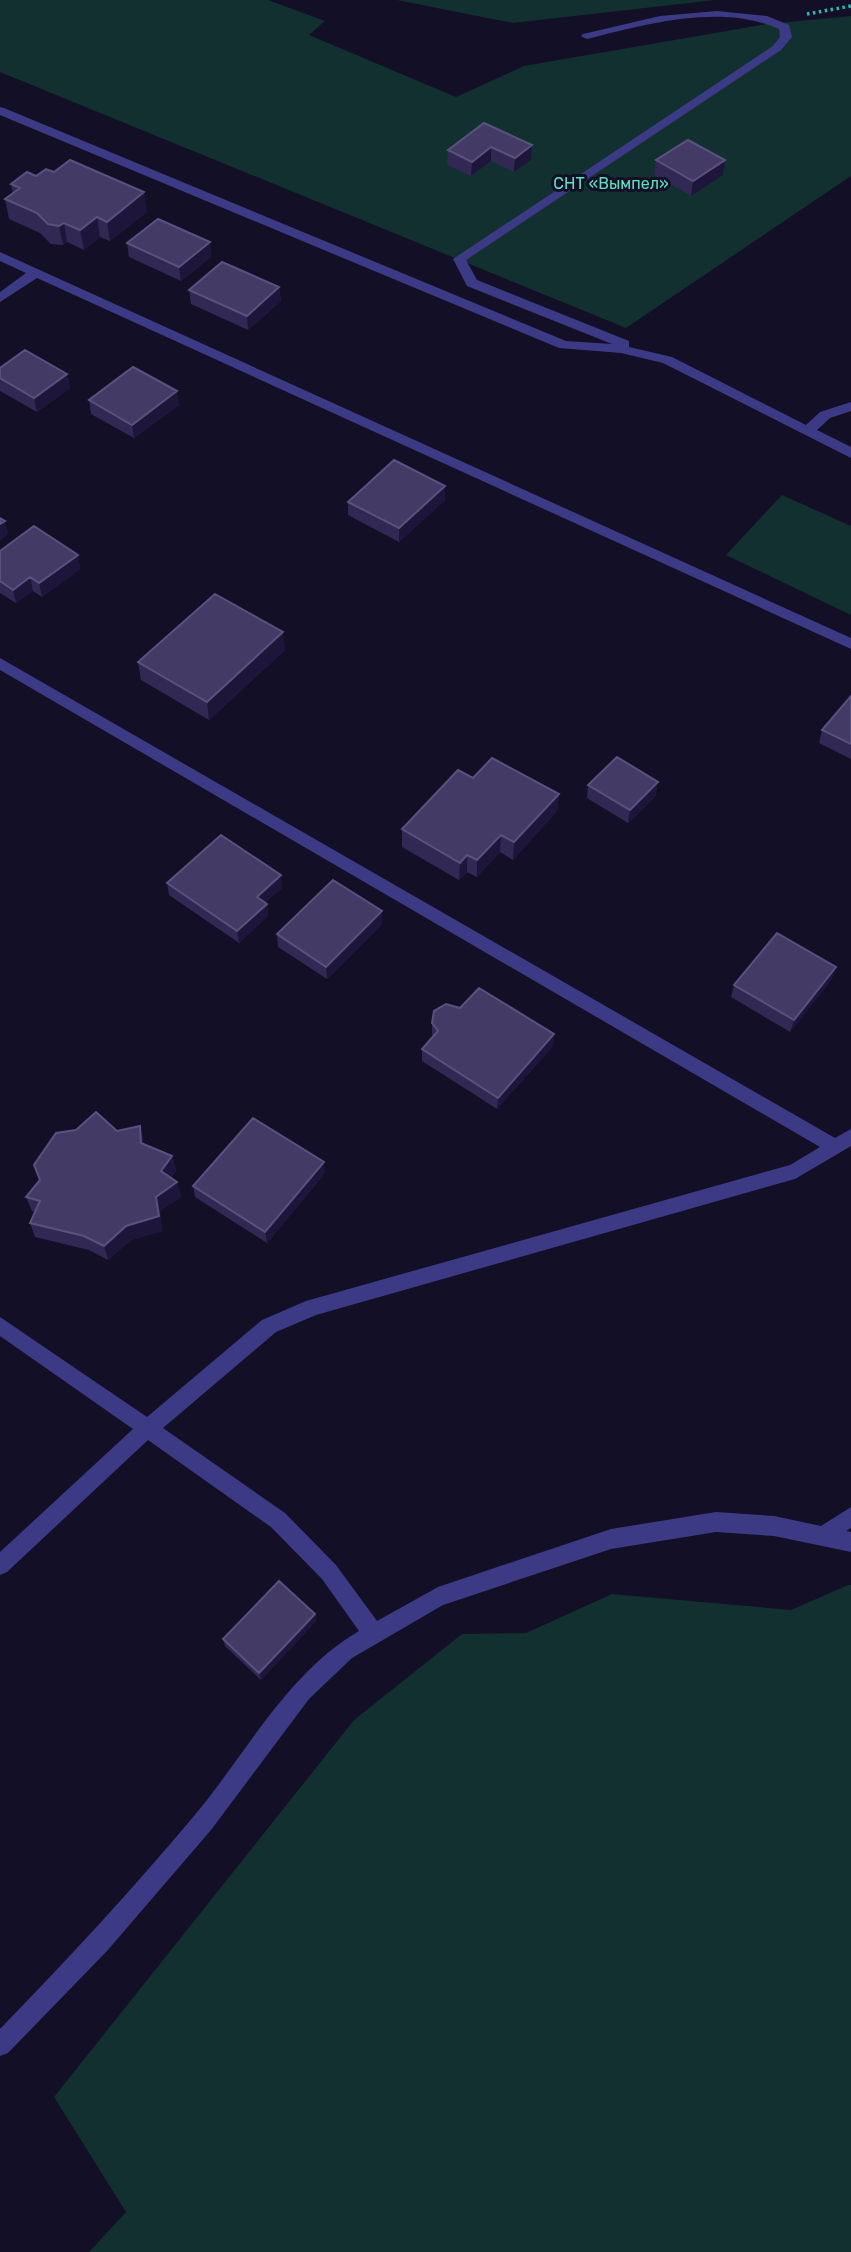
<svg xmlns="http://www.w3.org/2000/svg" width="851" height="2252" font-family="Rubik,sans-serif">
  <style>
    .green { fill: #12302f }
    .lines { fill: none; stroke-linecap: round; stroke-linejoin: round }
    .path { stroke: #2fb8b0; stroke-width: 3.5; stroke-dasharray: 2.5 3.5; stroke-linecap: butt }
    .minor { fill: #3d3a85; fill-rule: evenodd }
    .wall { fill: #312854 }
    .shaded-wall { fill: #1d163a }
    .building { fill: #433a66; stroke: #5a527e; stroke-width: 2 }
    .labels { text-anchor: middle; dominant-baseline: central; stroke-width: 6; stroke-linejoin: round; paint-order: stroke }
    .far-park-label { font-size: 16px; fill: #5fe0c0; stroke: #130f26 }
  </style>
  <rect width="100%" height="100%" fill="#130f26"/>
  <path class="green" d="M0,0H268L325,21L309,35L456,97L524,66L767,24L851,16V176L626,328L0,72Z
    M397,0H715L513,23Z
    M782,495L851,526V615L726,555Z
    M848,1585H851V2252H89L126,2212L54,2097L354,1720L462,1634L526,1633L612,1594L791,1610Z"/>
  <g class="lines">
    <path class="path" d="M807,14L851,6"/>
    <path class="minor" d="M717,11L767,16L789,25L792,37L781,50L466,260L477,280L629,341V347L672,357L806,425L820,412L851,402V411L830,418L817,430L851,447V458L663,363L621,353L559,348L0,115V107L4,108L566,341L612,344L467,286L453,259L773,46L780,37L779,29C721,3 646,24 587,39L581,36L583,34L660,16Z
      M0,252L851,638V649L37,278L0,302V292L26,273L0,261Z
      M0,658L835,1138L851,1129V1146L795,1179L316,1315L276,1332L163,1428L285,1513L336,1565L377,1621L438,1587L611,1529L716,1512L774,1516L821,1526L851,1507V1528L846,1531L851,1532V1552L774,1536L716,1532L611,1549L443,1605L352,1658L309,1699L211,1830L107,1951L8,2053L0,2056V2029C67,1960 132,1890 194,1816C246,1754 287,1673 359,1631L322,1579L271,1527L148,1440L7,1572L0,1575V1552L133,1429L0,1336V1317L147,1417L262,1320L306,1301L790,1165L820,1147L0,670Z"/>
  </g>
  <path class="wall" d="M484,123L531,160L514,172L491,161L471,176L447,165L448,150Z
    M656,160H725L723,175L691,196L654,175Z
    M36,176L147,212L110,241L100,237L84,250L67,242L63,245L51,244L40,233L9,219L5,199L13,194L11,184Z
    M210,242L211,257L181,281L129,257L127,243Z
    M279,287L281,301L248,330L191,304L189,290Z
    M0,368L67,374L70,388L37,412L0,391Z
    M89,400L179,405L134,438L91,414Z
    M445,500L399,542L348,515V502Z
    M0,551L78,555L80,569L42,597L33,591L16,603L0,593Z
    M285,650L209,720L141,680L138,662Z
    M851,696V759L819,743L822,730Z
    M473,778L559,794L557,811L513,860L500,852L477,877L467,872L459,880L402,847V829Z
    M588,785L656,795L628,823L587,798Z
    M167,883L282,888L265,903L267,904L268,916L239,943L169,895Z
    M382,924L327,979L278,947L277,934Z
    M832,979L790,1032L731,997L734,985Z
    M432,1023L554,1034L553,1046L497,1109L422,1061V1049L434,1037L432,1035Z
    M117,1131L144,1141V1144L172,1156L176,1171L171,1178L177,1182L181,1197L160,1211L162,1231L131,1240L108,1260L89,1250L35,1237L30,1223L35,1212L32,1211L26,1197L40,1180Z
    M325,1173L267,1243L195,1197L193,1186Z
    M315,1614L316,1621L261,1680L225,1646L223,1639Z"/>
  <path class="shaded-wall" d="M532,145L531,160L514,172L515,158Z
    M491,147V161L471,176L472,162Z
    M725,160L723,175L691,196L693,181Z
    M144,192L147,212L110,241L107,222Z
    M97,217L100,237L84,250L80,230Z
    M64,223L67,242L63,245L59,226Z
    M210,242L211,257L181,281L179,267Z
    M279,287L281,301L248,330L247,316Z
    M67,374L70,388L37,412L34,398Z
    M177,391L179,405L134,438L132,425Z
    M445,486V500L399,542V528Z
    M5,521L8,534L0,541V524Z
    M78,555L80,569L42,597L39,583Z
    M30,577L33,591L16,603L13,590Z
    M283,632L285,650L209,720L207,702Z
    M658,782L656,795L628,823L630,810Z
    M559,794L557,811L513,860L514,842Z
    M501,835L500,852L477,877V860Z
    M467,855V872L459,880L460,863Z
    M281,875L282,888L258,909L257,897Z
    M267,904L268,916L239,943L237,931Z
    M382,911V924L327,979L326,967Z
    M836,967L832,979L790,1032L794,1020Z
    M554,1034L553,1046L497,1109L498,1098Z
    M140,1126L144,1141L145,1158L141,1143Z
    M172,1156L176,1171L165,1186L161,1171Z
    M324,1162L325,1173L267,1243L265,1232Z
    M177,1182L181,1197L160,1211L162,1231L131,1240L108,1260L104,1246L156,1197Z
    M315,1614L316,1621L261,1680L259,1673Z"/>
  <path class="building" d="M484,123L532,145L515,158L491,147L472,162L448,150Z
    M688,140L725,160L693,181L656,160Z
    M70,160L144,192L107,222L97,217L80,230L64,223L59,226L48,224L37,213L5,199L20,188L11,184L27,172L36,176L46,169L54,172Z
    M158,219L210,242L179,267L127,243Z
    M222,262L279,287L247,316L189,290Z
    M25,350L67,374L34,398L0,378V368Z
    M133,367L177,391L132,425L89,400Z
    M394,460L445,486L399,528L348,502Z
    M0,518L5,521L0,524Z
    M34,526L78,555L39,583L30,577L13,590L0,581V551Z
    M215,594L283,632L207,702L138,662Z
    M851,696V744L822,730Z
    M617,757L658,782L630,810L588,785Z
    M492,758L559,794L514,842L501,835L477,860L467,855L460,863L402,829L458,770L473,778Z
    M221,835L281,875L257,897L267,904L237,931L167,883Z
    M333,880L382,911L326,967L277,934Z
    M777,933L836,967L794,1020L734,985Z
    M479,988L554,1034L498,1098L422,1049L438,1031L432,1023L434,1011L446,1004L460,1008Z
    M96,1112L117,1131L140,1126L141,1143L172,1156L161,1171L177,1182L156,1197L159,1216L126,1226L104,1246L84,1236L30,1223L40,1201L26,1197L40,1180L34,1165L56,1133L76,1130Z
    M253,1118L324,1162L265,1232L193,1186Z
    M279,1581L315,1614L259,1673L223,1639Z"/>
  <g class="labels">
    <g class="far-park-label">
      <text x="611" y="183">СНТ «Вымпел»</text>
    </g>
  </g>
</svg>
